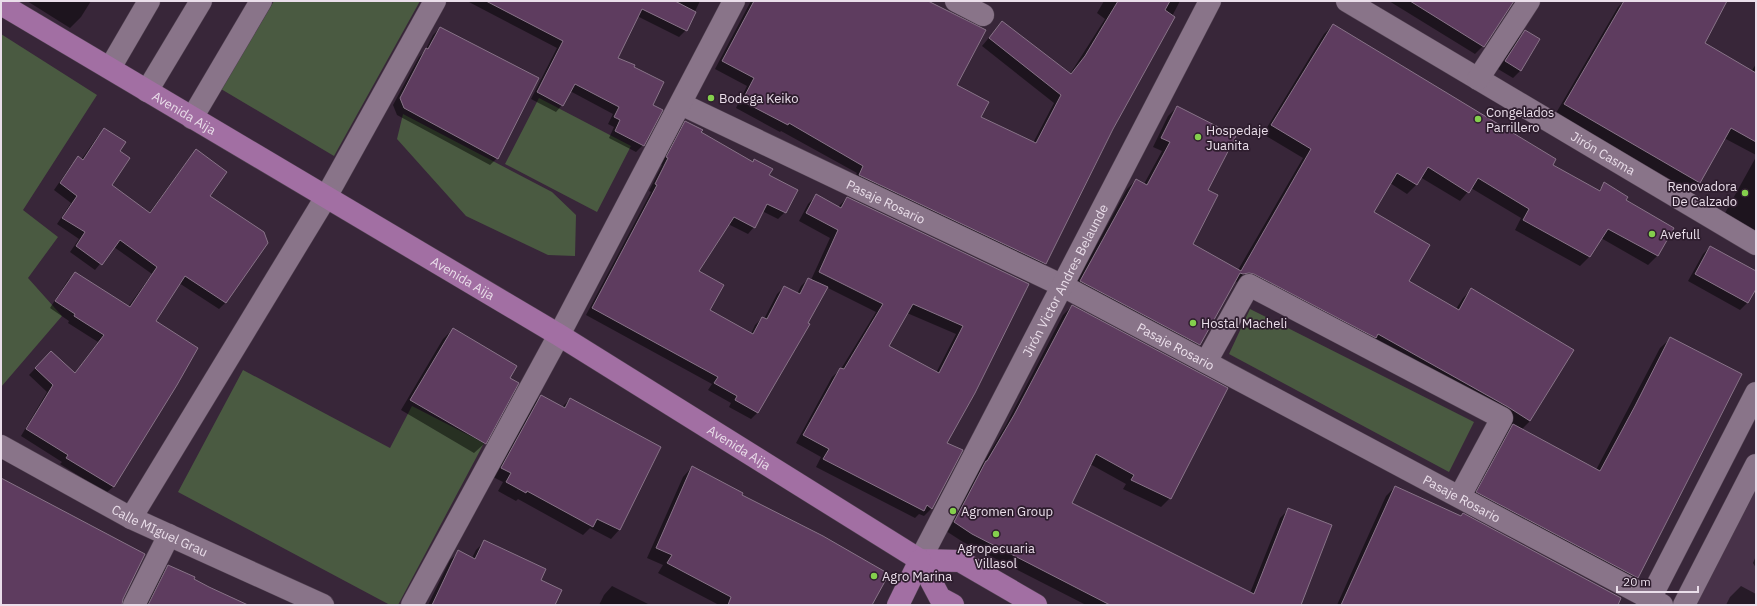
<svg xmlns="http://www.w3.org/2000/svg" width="1757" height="606" font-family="'IBM Plex Sans',sans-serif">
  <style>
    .built { fill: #483249 }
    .green { fill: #4a5a41 }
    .shadow { fill: #0007; fill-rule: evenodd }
    .building { fill: #5e3c5f; stroke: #887388; fill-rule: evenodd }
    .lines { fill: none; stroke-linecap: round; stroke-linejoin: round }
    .minor-casing { stroke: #504150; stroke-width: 23 }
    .major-casing { stroke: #504150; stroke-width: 23 }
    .minor { stroke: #897489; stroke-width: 22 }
    .major { stroke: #a26fa3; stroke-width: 22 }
    .poi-dot { fill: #84cf4d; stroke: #2e1d2e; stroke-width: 1.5 }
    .labels { text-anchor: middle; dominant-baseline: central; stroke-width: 3.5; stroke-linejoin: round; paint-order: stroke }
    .poi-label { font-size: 13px; fill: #eadeea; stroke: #2e1d2e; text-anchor: start }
    .street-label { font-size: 13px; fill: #eadeea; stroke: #2e1d2e }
  </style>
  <rect width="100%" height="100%" fill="#382639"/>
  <path class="built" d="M1756,490V605H1695Z"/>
  <path class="green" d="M274,1H420L334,156L221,89Z
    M1,34L97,95L23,210L58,237L28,278L62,316L1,387Z
    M539,98L631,146L597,212L505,164Z
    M403,114L552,192L576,215L575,256L548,255L466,216L397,139Z
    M1250,309L1474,422L1449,472L1229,354Z
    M243,370L390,448L412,406L484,443L398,605H390L178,492Z"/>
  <path class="shadow" d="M27,1H91L81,17L70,28Z
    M467,1H700L686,30L679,37L637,16L617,59L651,105L643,145L636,152L609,138L614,127L608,124L613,114L570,91L562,105L556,112L531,99L557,48Z
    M751,1H924L956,86L980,117L1033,143L1054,103L982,46L1002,22L1070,74L1105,19L1097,13L1104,1H1180L1113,129L1046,264L1038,271L852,182L857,173L781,131L780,132L736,108L747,86L715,69Z
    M1389,1H1512L1483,46L1475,54Z
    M1624,1H1725L1703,43L1751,72L1756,64V155L1724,138L1699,182L1690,191L1556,113L1618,7Z
    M1333,25L1552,165L1598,191L1605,184L1624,201L1673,228L1657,256L1648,265L1601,238L1589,257L1580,266L1515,230L1521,218L1471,188L1460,201L1420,177L1416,185L1407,194L1390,183L1373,212L1408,281L1456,309L1463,298L1472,289L1572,351L1530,421L1521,430L1596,470L1660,348L1671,338L1637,577L1627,587L1467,502L1503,436L1513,425L1499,416L1239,281L1233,283L1199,344L1190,353L1072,290L1127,189L1136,180L1144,184L1162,151L1153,147L1168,116L1177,107L1207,191L1192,244L1238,270L1303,158L1263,134L1324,34Z
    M440,28L497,158L490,165L397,115L393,105L419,57L425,51L433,35Z
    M1525,31L1539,40L1520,71L1513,78L1498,69L1518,38Z
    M686,122L700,133L752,162L755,160L768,175L785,212L778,219L762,211L754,227L748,234L728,224L698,272L709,310L751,334L755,325L762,318L764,319L777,294L784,287L797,294L801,286L808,279L811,280L830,238L799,221L808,204L816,196L838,207L847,198L1028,284L946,444L932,508L924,516L919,514L915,518L816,467L821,457L796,443L832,377L841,369L876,312L826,287L757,413L751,419L729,407L731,403L708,390L712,384L586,315L651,192L649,191L662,165L660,164L679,129ZM907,313L956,334L936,373L887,346Z
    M105,129L119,151L110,185L149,213L190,157L196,150L208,196L226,302L219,309L179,283L154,322L176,385L113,487L106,493L60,464L62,462L21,436L47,392L29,375L44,359L74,374L98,342L68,323L69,321L50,308L68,280L75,274L128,307L152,274L114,247L95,270L70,252L79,239L57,224L71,203L54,190L72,164L78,158L81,160L98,136Z
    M1756,157V231L1725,213Z
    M1710,247L1756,272V287L1747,303L1740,310L1688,281L1703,254Z
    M1072,306L1170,498L1161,507L1123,489L1126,484L1090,464L1071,504L1250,593L1280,518L1289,509L1300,605H1086L963,542L946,531L977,471L982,465L1006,425L1063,315Z
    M453,329L508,379L485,443L474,453L401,410L443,339Z
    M541,396L562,407L570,399L660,448L619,530L611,539L590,528L583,535L518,499L516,501L498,491L503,482L493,477L532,405Z
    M692,467L740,495L870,605H719L658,573L663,565L647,558L683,477Z
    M1395,487L1616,605H1337L1386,496Z
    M485,541L540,580L554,605H428L450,560L459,552L472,558L476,550Z
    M1756,556V568L1753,563Z
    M168,566L193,580L245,605H144L160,574Z
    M612,586L650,605H599L604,595Z
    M1741,586L1756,594V605H1726L1730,597Z"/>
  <path class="building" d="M486,1H675L696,12L687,31L642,9L618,58L635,65L634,67L664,82L653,105L663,110L644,146L615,131L620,120L614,117L619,107L575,84L563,106L537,92L563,41Z
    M754,1H928L986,30L957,85L989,102L981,117L1036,143L1061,95L989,38L1002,21L1071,74L1085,56L1118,1H1170L1165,10L1175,17L1113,129L1046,264L859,175L863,166L789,123L788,125L742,101L754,78L722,61Z
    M1410,1H1514L1484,47Z
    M1624,1H1727L1705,43L1756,73V142L1731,128L1700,183L1564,104Z
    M1333,24L1556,159L1553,165L1600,191L1604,182L1628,197L1626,200L1674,228L1658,256L1608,229L1590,257L1523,220L1529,209L1478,178L1469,193L1428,167L1417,185L1397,173L1374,212L1430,245L1409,281L1459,310L1471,288L1574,350L1530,421L1508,407L1378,334L1376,338L1254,274L1249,273L1243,274L1240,273L1200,345L1080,281L1136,179L1147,185L1170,142L1161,138L1177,106L1236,136L1208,190L1218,195L1193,244L1241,271L1311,149L1271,125Z
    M440,27L539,78L498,159L404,108L400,98L426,48L428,49Z
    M1525,30L1540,39L1521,71L1505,61Z
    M685,121L703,130L701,132L753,162L754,159L773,169L769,175L798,190L786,213L767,204L755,228L734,217L699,271L724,285L710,310L753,334L762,317L767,319L784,286L800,294L808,278L828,287L808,323L810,324L758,413L735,400L737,396L714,383L718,377L592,308L657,185L655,184L668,158L666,157Z
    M104,128L126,142L120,151L130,158L112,185L150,213L196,149L227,172L210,196L264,232L268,243L226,303L185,276L156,321L198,348L177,385L114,487L66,458L68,455L26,429L53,385L35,368L51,351L75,373L104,335L74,316L75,314L55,301L75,272L130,307L157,267L120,240L102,265L76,246L85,232L62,218L77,196L60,183L78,156L83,160Z
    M816,194L841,208L847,197L1029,284L975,393L947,443L963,450L932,509L927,505L924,511L823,459L829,449L803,435L840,368L844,369L883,304L819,272L838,230L806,213ZM913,304L963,326L939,373L889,346Z
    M1710,246L1756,271V289L1748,303L1695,274Z
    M1072,305L1228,388L1171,499L1131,480L1134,475L1096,454L1072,503L1254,594L1288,508L1332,525L1301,605H1110L972,534L954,522L986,461H987L1014,415Z
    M453,328L517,366L510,378L519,383L486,444L410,400Z
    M1670,337L1742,374L1638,578L1476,492L1513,424L1600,471L1635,406Z
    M541,395L565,408L570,398L661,447L620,530L597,519L593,527L527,491L526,493L506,482L511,473L501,468Z
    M692,466L743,493L742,495L823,536L889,574L872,605H728L731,597L667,563L672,555L656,548Z
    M1,478L145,554L123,599L122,605H1Z
    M1395,486L1461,516L1463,513L1621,598L1618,605H1341Z
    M484,540L546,569L541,580L562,590L555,605H432L458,550L475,559Z
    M168,565L195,577L194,579L209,587L248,605H148Z"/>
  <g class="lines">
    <defs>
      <g id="minor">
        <path d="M956,1L983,15"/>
        <path id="s1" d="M1347,1L1756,244"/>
        <path d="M110,68L149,1"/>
        <path d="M1478,79L1529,1"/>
        <path d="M147,91L201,1"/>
        <path id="s2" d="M681,104L1061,285L1662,605"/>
        <path d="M192,118L261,1"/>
        <path d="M1206,362L1249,285L1502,418L1460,496"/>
        <path id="s3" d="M1,446L131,518L323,605"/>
        <path d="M131,518L326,197L435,1"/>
        <path id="s4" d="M920,560L1210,1"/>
        <path d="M134,605L169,535"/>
        <path d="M412,605L559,335L734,1"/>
        <path d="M1647,605L1756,393"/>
        <path d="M1684,605L1756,465"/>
      </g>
      <g id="major">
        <path id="s5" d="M1,4L559,335L920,560L960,561L1036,605"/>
        <path d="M920,560L940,598L953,605"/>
        <path d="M898,605L920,560"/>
      </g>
    </defs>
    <use href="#minor" class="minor-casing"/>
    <use href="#major" class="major-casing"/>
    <use href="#minor" class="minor"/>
    <use href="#major" class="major"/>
  </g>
  <g class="poi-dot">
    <circle cx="711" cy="98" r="4"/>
    <circle cx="1478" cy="119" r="4"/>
    <circle cx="1198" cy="137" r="4"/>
    <circle cx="1745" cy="193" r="4"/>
    <circle cx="1652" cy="234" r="4"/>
    <circle cx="1193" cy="323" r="4"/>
    <circle cx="953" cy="511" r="4"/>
    <circle cx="996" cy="534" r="4"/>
    <circle cx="874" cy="576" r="4"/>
  </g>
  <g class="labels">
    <g class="poi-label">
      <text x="719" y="98">Bodega Keiko</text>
      <text x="1486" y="112">Congelados<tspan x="1486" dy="15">Parrillero</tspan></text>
      <text x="1206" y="130">Hospedaje<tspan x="1206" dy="15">Juanita</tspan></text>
      <text x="1737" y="186" text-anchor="end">Renovadora<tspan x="1737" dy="15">De Calzado</tspan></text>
      <text x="1660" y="234">Avefull</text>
      <text x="1201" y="323">Hostal Macheli</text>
      <text x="961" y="511">Agromen Group</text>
      <text x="996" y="548" text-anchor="middle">Agropecuaria<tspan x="996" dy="15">Villasol</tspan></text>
      <text x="882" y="576">Agro Marina</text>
    </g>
    <g class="street-label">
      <text stroke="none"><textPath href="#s5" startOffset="213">Avenida Aija</textPath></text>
      <text stroke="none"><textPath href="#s1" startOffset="298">Jirón Casma</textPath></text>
      <text stroke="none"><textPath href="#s2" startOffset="227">Pasaje Rosario</textPath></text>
      <text stroke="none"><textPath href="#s5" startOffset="537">Avenida Aija</textPath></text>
      <text stroke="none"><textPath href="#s4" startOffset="315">Jirón Victor Andres Belaunde</textPath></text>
      <text stroke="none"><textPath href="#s2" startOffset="551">Pasaje Rosario</textPath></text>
      <text stroke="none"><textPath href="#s5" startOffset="861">Avenida Aija</textPath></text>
      <text stroke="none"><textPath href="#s2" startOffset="875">Pasaje Rosario</textPath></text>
      <text stroke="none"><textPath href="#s3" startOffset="180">Calle MIguel Grau</textPath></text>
    </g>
  </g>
  <rect width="1757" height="606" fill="none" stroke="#eadeea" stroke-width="4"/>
  <path d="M1617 586v6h81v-6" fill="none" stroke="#eadeea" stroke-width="2"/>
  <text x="1623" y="586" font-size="12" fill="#eadeea" stroke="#2e1d2e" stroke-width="3" paint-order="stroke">20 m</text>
</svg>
